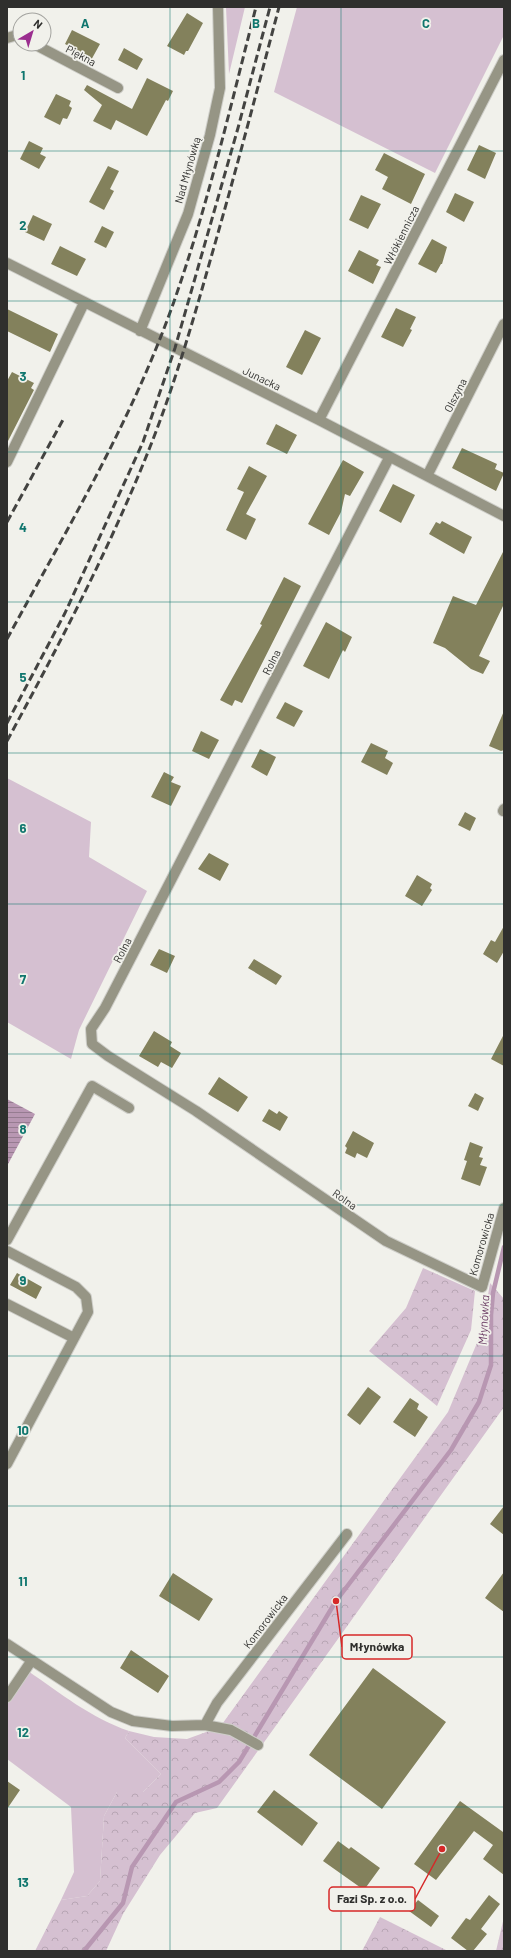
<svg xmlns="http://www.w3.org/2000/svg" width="511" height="1958" font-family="Barlow,sans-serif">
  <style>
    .green { fill: #d5c0d1 }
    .forest { fill: url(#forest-crowns) }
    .water { fill: url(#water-rules) }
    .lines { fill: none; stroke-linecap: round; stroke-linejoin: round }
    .stream { stroke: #b897b2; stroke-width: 4.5 }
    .building { fill: #83815c }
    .minor-casing { stroke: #cecec9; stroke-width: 12 }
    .minor { stroke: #969585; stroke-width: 10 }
    .rail { stroke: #434341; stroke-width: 3; stroke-dasharray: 8 4; stroke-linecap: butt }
    .grid { fill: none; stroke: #0f766e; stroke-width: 1; stroke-opacity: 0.55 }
    .labels { text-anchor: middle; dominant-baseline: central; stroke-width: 3.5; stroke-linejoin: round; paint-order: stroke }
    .street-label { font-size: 11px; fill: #2f2f2d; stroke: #f1f1eb }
    .water-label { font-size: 12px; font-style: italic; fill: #6f4268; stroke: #f1f1eb }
    .grid-label { font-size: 13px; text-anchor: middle; font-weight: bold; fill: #0f766e; stroke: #f1f1eb; stroke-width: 3.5; stroke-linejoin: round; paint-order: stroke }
    .leader { fill: none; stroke: #d62828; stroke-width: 1.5 }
    .callout-dot { fill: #d62828; stroke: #f1f1eb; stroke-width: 1.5 }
    .callout { fill: #f1f1eb; stroke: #d62828; stroke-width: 1.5 }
    .callout-label { font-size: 12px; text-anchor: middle; font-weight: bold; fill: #2f2f2d }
  </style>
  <defs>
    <pattern id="forest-crowns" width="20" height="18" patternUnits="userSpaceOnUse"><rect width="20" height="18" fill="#d5c0d1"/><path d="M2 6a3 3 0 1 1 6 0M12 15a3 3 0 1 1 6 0" fill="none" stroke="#b7a5b4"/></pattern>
    <pattern id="water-rules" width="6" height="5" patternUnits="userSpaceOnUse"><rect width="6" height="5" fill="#b897b2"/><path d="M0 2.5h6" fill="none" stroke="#967c91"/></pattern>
  </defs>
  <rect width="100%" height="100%" fill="#f1f1eb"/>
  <path class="green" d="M226,7H245L229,74Z
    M297,7H504V35L435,173L274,92Z
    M7,778L91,822L89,857L147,891L79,1030L71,1059L7,1022Z
    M28,1671C60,1693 91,1718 129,1731L125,1738L161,1774L143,1792H117L104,1816L100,1881L87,1896L61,1900L74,1872L71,1807L7,1759V1704Z"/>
  <path class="forest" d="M423,1268L475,1291L471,1330L437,1406L369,1351L406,1308Z
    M490,1283L504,1299V1407L217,1808L195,1813L160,1855L123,1914L106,1951H35L61,1900L87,1896L100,1881L104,1816L117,1792H143L161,1774L125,1738L129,1731L154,1737L187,1739L220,1727L448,1412L482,1331Z
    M380,1917L448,1951H362Z
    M504,1917V1951H496Z"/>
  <path class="water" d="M7,1099L35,1114L7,1166Z"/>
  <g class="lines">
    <path class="stream" d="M84,1951L123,1903L132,1867L176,1802L219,1782L239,1762L336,1601L451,1450L479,1402L491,1365V1315L493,1293L504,1247"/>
  </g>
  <path class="building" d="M187,13L203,23L188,51H186L184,55L167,46Z
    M72,30L100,44L90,62L73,53L75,49L65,44Z
    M124,48L143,59L137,70L118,60Z
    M147,78L173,91L168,101L166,100L147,136L116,120L111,130L93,121L102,105L84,90L87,85L132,109Z
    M56,94L71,101L69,106L72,108L70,113L67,119L63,118L60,125L44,117Z
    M29,141L43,148L40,154L46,157L39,169L20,159Z
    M479,145L496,153L485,179L467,170Z
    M384,153L425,174L411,204L382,189L388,177L375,170Z
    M108,166L119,171L110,189L114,191L104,210L89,202Z
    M455,193L474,202L464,222L446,212Z
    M361,195L381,204L368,229L349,220Z
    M33,215L52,224L44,241L25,232Z
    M102,226L114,232L106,248L94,242Z
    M432,239L447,247L442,264H441L436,273L418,264Z
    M60,246L86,259L77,276L51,264Z
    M359,250L379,260L376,265L381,267L373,284L348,271Z
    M396,308L416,317L410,329L412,330L403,347L381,337Z
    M7,309L58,334L50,352L7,331Z
    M305,330L321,338L302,375L286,367Z
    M12,372L34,383L31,388L34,390L7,443V381Z
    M276,424L297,435L287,454L266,444Z
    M462,448L497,464L495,469L504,473L496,491L452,468Z
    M343,460L364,472L350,496L345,494L341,512L329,535L308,524Z
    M249,466L267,476L246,514L256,519L246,540L226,530L244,492L237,489Z
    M393,484L415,495L401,523L379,511Z
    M442,521L472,537L464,554L429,534L436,522L440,524Z
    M504,550V604L479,656L490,661L483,674L471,669L445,648L433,643L453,596L476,605Z
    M284,577L301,586L242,703L235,700L232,706L220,700L262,625L260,624Z
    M326,622L352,637L345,652L343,650L329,679L303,666Z
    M285,702L303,711L294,727L276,718Z
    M504,711V750L501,751L489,746Z
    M201,731L219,740L209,759L192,751Z
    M371,743L388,751L385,758L393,763L387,775L361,762Z
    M260,749L276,757L267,776L251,767Z
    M164,772L174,777L171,782L181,786L171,806L151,797Z
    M465,812L476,818L470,831L458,825Z
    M209,853L229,864L220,881L198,869Z
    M417,875L432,884L430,888L432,890L422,906L405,896Z
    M504,926V951L497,963L483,954L491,940L495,942Z
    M159,949L175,956L167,973L150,965Z
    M254,959L282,976L276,985L248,968Z
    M154,1031L172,1042L170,1046L181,1053L172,1068L161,1062L158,1067L139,1056Z
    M504,1034V1066L491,1059Z
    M219,1077L248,1097L238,1112L208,1094Z
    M475,1093L484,1098L478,1111L468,1106Z
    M269,1109L277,1114L279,1111L288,1117L280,1131L262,1121Z
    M353,1131L374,1143L367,1158L357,1153L355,1158L345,1153L347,1148L345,1146Z
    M470,1142L483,1147L479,1157L483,1158L480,1165L487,1167L480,1186L461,1179L467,1161L464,1160Z
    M17,1273L42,1287L36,1299L10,1285Z
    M368,1387L381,1397L360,1425L347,1415Z
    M410,1398L419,1404L417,1409L428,1417L415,1437L393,1422Z
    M504,1506V1535L490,1524Z
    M504,1572V1612L485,1598Z
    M173,1573L213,1599L199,1621L159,1596Z
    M131,1650L169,1676L158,1693L120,1668Z
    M373,1668L446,1722L382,1809L309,1755Z
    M7,1781L20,1790L7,1809Z
    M274,1790L318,1823L302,1846L257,1812Z
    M460,1801L503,1832L504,1830V1875L483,1859L493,1845L474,1831L436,1880L414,1864Z
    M338,1841L349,1849L351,1847L380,1868L364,1890L323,1861Z
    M489,1895L500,1904L481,1929L487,1934L473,1951H468L451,1938L466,1918L470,1920Z
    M418,1900L439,1916L431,1927L409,1911Z"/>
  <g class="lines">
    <defs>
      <path id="minor" d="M7,38L17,35L20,37
        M34,44L118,88
        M7,263L319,420L504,516
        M140,331L188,214L210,135L220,88L218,7
        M319,420L504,60
        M389,458L105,1008L91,1029L92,1044L108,1056L196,1111L386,1241L482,1287L504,1208
        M7,462L84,303
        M427,476L504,324
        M503,811L504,809
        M7,1240L92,1086L129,1108
        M7,1251L76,1287L86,1297L88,1312L7,1464
        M7,1304L74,1338
        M7,1644L111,1712L133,1721L172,1726L205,1725L231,1730L258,1745
        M7,1697L32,1660
        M205,1725L217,1703L347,1534"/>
    </defs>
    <use href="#minor" class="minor-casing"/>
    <use href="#minor" class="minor"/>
    <path class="rail" d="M7,522L64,418
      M7,639C66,531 130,424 172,307C207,209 230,108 256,7
      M7,723L65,613L143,442L175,348L238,128L270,7
      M7,741C59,645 110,548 150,447C176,381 195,314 214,247C237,167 258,87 279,7"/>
  </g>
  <path class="grid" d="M170,7V1951M341,7V1951M7,151H504M7,301H504M7,452H504M7,602H504M7,753H504M7,904H504M7,1054H504M7,1205H504M7,1356H504M7,1506H504M7,1657H504M7,1807H504"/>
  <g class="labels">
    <g class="street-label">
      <text transform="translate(81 55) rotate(28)">Piękna</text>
      <text transform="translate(187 170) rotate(-74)">Nad Młynówką</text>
      <text transform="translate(401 235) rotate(-63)">Włókiennicza</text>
      <text transform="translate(262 378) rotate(26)">Junacka</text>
      <text transform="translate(455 395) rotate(-63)">Olszyna</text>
      <text transform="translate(271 662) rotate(-63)">Rolna</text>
      <text transform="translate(122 950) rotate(-62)">Rolna</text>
      <text transform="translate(345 1199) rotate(35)">Rolna</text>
      <text transform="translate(481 1244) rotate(-74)">Komorowicka</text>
      <text transform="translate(265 1621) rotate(-53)">Komorowicka</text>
    </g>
    <g class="water-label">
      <text transform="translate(483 1320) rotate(-87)">Młynówka</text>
    </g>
  </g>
  <g class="grid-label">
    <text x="85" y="28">A</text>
    <text x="256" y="28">B</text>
    <text x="426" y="28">C</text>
    <text x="23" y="80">1</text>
    <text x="23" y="230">2</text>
    <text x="23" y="381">3</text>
    <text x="23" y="532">4</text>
    <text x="23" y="682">5</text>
    <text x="23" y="833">6</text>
    <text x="23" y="984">7</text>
    <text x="23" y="1134">8</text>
    <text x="23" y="1285">9</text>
    <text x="23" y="1435">10</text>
    <text x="23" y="1586">11</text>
    <text x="23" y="1737">12</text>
    <text x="23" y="1887">13</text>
  </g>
  <path class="leader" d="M336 1601L342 1647M442 1849L415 1899"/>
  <g class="callout-dot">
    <circle cx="336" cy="1601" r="4"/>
    <circle cx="442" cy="1849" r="4"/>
  </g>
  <g class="callout">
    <rect x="342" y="1635" width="70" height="24" rx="4"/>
    <rect x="329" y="1887" width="86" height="24" rx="4"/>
  </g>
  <g class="callout-label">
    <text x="377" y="1651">Młynówka</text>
    <text x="372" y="1903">Fazi Sp. z o.o.</text>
  </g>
  <rect width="511" height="1958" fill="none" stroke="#2f2f2d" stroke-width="16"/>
  <g transform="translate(32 32) rotate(38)"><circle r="19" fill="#f1f1eb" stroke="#a3a39f"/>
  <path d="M0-3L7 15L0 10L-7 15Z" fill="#9b2e8f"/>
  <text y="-6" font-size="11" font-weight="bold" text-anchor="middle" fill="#2f2f2d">N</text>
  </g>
</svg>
